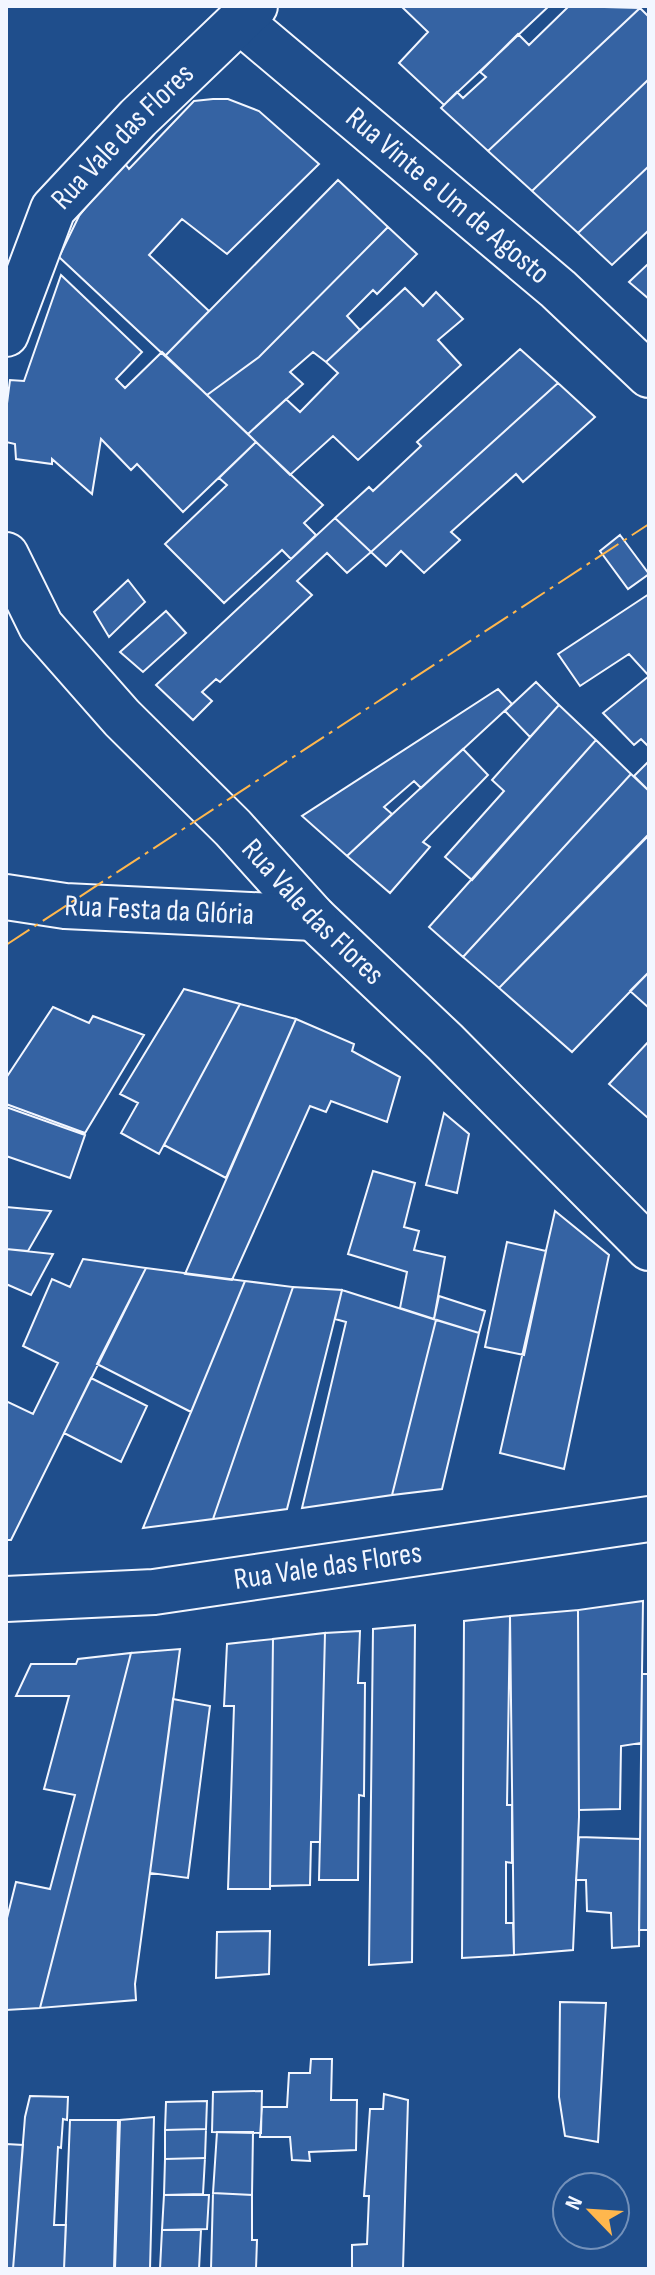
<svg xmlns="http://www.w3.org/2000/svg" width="655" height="2275" font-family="'Sofia Sans Condensed',sans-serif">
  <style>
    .building { fill: #3563a3; stroke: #f2f6ff; stroke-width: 2 }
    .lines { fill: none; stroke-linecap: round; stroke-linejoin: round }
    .minor-casing { stroke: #f2f6ff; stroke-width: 48 }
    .minor { stroke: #1f4e8c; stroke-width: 44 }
    .power { stroke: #ffb74d; stroke-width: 2; stroke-dasharray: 28 6 4 6; stroke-linecap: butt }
    .labels { text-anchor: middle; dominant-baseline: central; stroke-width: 6; stroke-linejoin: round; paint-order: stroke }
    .street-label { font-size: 30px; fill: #f2f6ff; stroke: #1f4e8c }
  </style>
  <rect width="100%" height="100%" fill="#1f4e8c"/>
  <path class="building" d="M401,6H549L444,105L399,63L428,32Z
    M569,6L640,8L488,151L441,108L457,92L463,98L486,77L480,72L518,34L529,45Z
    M640,8L649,17V79L532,191L488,151Z
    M649,79V166L578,233L532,191Z
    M213,99H228L259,111L319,164L227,254L182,219L149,255L209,311L165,356L59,257L79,216L123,161L129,169L194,101Z
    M649,166V230L612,265L578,233Z
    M338,180L388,227L259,357L207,395L165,356Z
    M388,227L417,254L377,294L373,290L347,316L360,330L326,362L313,352L290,372L303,384L248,434L207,395L259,357Z
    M649,263V299L629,282Z
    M61,275L142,352L116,379L125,388L162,352L256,442L183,512L137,464L131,470L101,439L92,494L52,459V464L16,459L15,444L6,442V411L10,380L24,381Z
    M405,288L423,306L436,292L463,319L438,340L461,365L358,460L333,436L290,475L248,434L286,399L300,412L338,373L326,362Z
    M520,349L558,383L371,552L335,518L369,487L373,491L421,446L417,442Z
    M558,383L595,417L523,482L516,474L451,532L460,540L424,573L401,551L386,566L371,552Z
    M256,442L323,505L304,523L316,535L291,559L282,550L224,603L165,544L227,485L219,478Z
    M335,518L371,552L347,573L327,553L297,581L312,595L220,682L216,679L202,692L212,701L193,720L156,685Z
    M620,535L649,574L628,589L600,551Z
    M128,580L145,602L109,637L94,612Z
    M649,594V676L629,654L580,686L558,654Z
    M166,611L186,633L143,672L120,652Z
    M649,676V747L641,739L634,745L603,713Z
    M536,682L559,705L530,737L505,711Z
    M498,689L512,704L421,788L414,781L384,807L392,814L347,856L302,816Z
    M559,705L596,740L472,880L445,857L504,791L492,780Z
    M596,740L631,774L463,957L429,927Z
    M463,749L488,775L423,842L430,847L390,893L347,856Z
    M649,761V791L634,776Z
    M631,774L649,791V835L499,988L463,957Z
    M648,835L649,972L572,1052L499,988Z
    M649,972V1008L630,991Z
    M184,989L240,1004L159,1154L121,1133L138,1103L120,1094Z
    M240,1004L296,1019L226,1178L164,1145Z
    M53,1007L89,1023L93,1016L144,1035L85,1133L6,1104V1078Z
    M296,1019L354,1044L352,1051L400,1077L387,1122L331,1101L326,1112L310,1106L232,1280L185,1274Z
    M649,1041V1117L648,1118L609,1084Z
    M6,1107L85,1135L70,1178L6,1156Z
    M444,1113L469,1134L457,1193L426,1185Z
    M373,1171L415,1183L404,1227L419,1231L414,1250L445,1257L434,1319L400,1308L407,1272L348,1254Z
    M6,1207L51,1211L28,1251L6,1249Z
    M555,1211L609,1255L564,1469L500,1453Z
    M507,1242L546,1251L524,1355L485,1347Z
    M6,1249L53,1254L31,1295L6,1284Z
    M83,1259L146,1268L11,1540H6V1401L33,1414L58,1363L23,1346L52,1279L70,1287Z
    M146,1268L245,1281L191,1412L97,1364Z
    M245,1281L293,1287L213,1519L143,1528Z
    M293,1287L342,1290L287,1509L213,1519Z
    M342,1290L436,1320L392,1495L302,1508L346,1322L335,1319Z
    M439,1296L485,1311L479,1333L434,1319Z
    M436,1320L479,1333L442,1489L392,1495Z
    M91,1378L147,1406L121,1462L64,1433Z
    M643,1601L641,1743L621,1746L620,1809L579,1810L578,1610Z
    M578,1610L579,1817L573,1950L514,1955L510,1616Z
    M510,1616L507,1805H512V1863L506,1862V1923H513L514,1955L462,1958L464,1621Z
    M415,1625L412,1962L369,1965L373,1629Z
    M360,1631L358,1683H365L364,1796L359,1795L358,1880H319L325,1633Z
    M325,1633L320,1842H311L310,1885L270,1886L273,1639Z
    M273,1639L270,1889H228L234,1706H224L227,1644Z
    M180,1649L135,1984L136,2000L40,2008L131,1653Z
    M131,1653L40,2008L6,2010V1922L16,1882L50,1889L75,1795L44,1789L69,1696H16L31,1664H76L78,1659Z
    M642,1674H649V1930H639Z
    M173,1699L210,1706L188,1878L150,1873Z
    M579,1837L640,1839L639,1946L612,1948L611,1913L587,1911L586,1880H576Z
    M270,1931L269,1974L216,1978L217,1932Z
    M560,2002L606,2003L598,2142L565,2136L559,2097Z
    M311,2059H332L331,2100H357L356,2150L309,2152L310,2161L292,2160L290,2137H260L262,2107H287L289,2073H310Z
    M262,2091L261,2133L212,2132L213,2092Z
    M384,2094L408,2100L403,2269H352V2245L367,2244L369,2196H364L370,2109H383Z
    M30,2096L68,2097L67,2120L63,2119L61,2148L58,2147L54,2225H66L64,2269H13L25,2117Z
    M207,2101L206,2129L165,2130L166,2102Z
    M154,2117L150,2269H115L120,2120Z
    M70,2120H118L114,2269H64Z
    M206,2129L205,2158L165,2159V2130Z
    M217,2132H253L252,2195L213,2193Z
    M6,2144L23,2145L13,2269H6Z
    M205,2158L203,2194L164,2195L165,2159Z
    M213,2193L252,2195V2240H257L256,2269H211Z
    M164,2195H209L207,2229L162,2230Z
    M162,2230H201L199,2269H160Z"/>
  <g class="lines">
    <defs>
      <g id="minor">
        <path id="s1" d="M241,22L558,289L649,375"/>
        <path id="s2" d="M6,334L53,209L138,118L255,6"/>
        <path id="s3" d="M6,555L41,626L122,718L233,828L314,918L445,1042L649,1248"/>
        <path id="s4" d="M6,897L65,906L314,918"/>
        <path id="s5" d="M6,1599L154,1592L649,1519"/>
      </g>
    </defs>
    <use href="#minor" class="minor-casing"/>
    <use href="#minor" class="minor"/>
    <path class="power" d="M6,945L649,524"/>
  </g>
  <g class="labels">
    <g class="street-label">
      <text stroke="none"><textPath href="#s2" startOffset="234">Rua Vale das Flores</textPath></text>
      <text stroke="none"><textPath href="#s1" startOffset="270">Rua Vinte e Um de Agosto</textPath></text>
      <text stroke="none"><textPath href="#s4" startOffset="154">Rua Festa da Glória</textPath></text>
      <text stroke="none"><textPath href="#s3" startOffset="474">Rua Vale das Flores</textPath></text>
      <text stroke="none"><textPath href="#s5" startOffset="324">Rua Vale das Flores</textPath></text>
    </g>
  </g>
  <rect width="655" height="2275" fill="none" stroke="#f2f6ff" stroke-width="16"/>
  <g transform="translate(591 2211) rotate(295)"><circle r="38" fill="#1f4e8c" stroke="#7391ba" stroke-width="2"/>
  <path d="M0-6L14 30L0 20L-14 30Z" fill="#ffb74d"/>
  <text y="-12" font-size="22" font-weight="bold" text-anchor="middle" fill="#f2f6ff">N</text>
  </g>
</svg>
